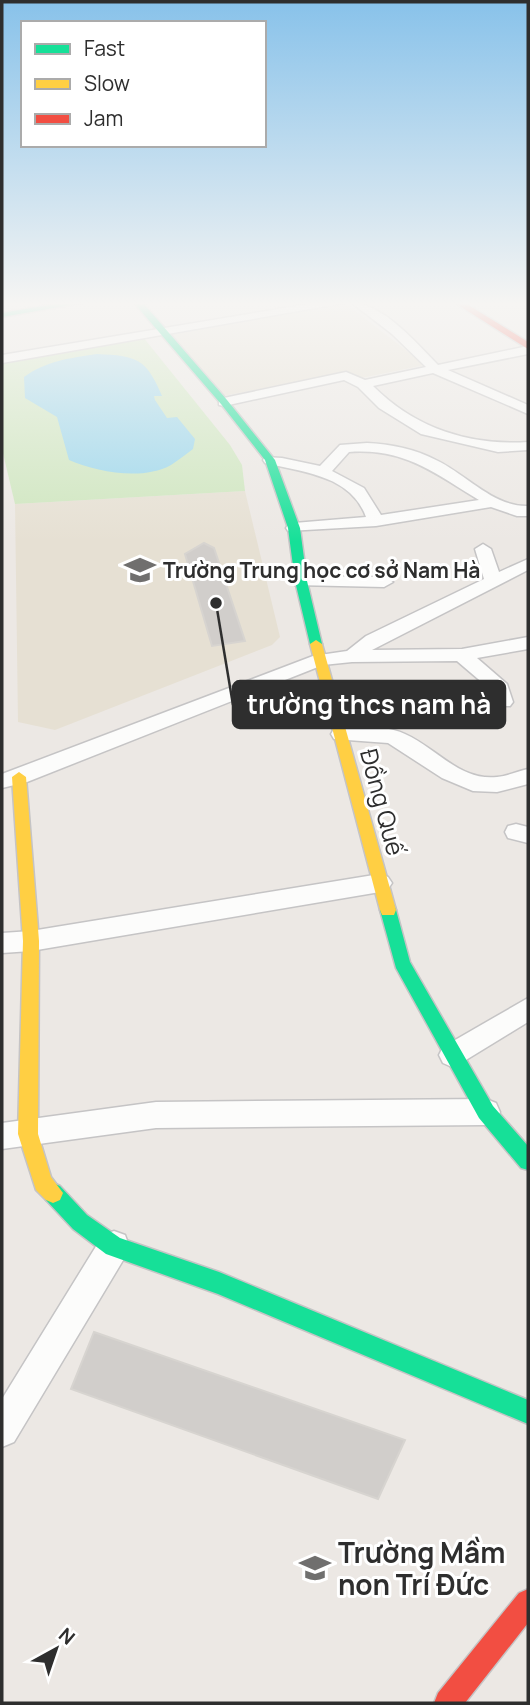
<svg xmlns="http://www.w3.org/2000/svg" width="530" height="1705" font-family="Manrope,sans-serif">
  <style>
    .education { fill: #e6e0d3 }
    .green { fill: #cee6be }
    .water { fill: #99d6ec }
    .building { fill: #d1cecb; stroke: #d7d4d0; stroke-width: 2 }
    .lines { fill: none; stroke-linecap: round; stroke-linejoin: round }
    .street-casing { stroke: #c5c4c5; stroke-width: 3 }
    .fast-casing { stroke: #c5c4c5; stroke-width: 3 }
    .slow-casing { stroke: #c5c4c5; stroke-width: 3 }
    .jam-casing { stroke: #c5c4c5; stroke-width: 3 }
    .street { fill: #fcfcfb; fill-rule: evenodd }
    .fast { fill: #16e098; fill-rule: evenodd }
    .slow { fill: #ffcf43; fill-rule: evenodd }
    .jam { fill: #f24e42; fill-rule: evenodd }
    .labels { text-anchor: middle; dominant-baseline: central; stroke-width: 6; stroke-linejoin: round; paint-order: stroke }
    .far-poi-label { font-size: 21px; font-weight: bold; fill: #2e2e2e; stroke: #fff; text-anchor: start }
    .street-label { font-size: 24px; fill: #2e2e2e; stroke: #fff }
    .near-poi-label { font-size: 28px; font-weight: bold; fill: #2e2e2e; stroke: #fff; text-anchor: start }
    .leader { fill: none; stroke: #2e2e2e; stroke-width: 2.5 }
    .callout-dot { fill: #2e2e2e; stroke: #fff; stroke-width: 2.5 }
    .callout { fill: #2e2e2e; stroke: #2e2e2e; stroke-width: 2.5 }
    .callout-label { font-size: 26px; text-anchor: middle; font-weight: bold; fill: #fff }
  </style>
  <rect width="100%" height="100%" fill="#ece8e4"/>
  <path class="education" d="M323,303H345L425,365L361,378L347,373L217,397L159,331Z
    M245,491L280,637L272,645L55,730L18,722L15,504Z"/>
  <path class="green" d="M143,337L230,445L242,465L245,491L15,504L2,449V358Z"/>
  <path class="water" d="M97,354C137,356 146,358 162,396H154L155,400L167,418L177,417L195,439L193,449C186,454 179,460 171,465C142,481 97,472 69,460L57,417L25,398L24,377C46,361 70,358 97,354Z"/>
  <path class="building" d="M204,543L214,548L245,641L212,646L185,554Z
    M94,1332L405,1440L378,1499L71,1389Z"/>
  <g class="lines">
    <defs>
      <path id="street" d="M314,303H344L2,363V355Z
        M352,303C383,303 417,344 438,365L528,346V354L448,370L528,405V414L433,373L373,386C415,428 469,446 528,442V450L498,452L421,434L379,408L358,387L344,380L224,406L219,405V399L346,372L365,380L426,367L392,334Z
        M367,443C390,444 415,449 436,460C466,474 493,507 528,506V516H517L491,507L376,526L288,531L286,528L288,525L294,523L366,517C351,475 302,472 265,463L263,460L265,457L282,458L320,466L340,445ZM349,452C405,448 434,473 479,500L381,515L364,488L332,471Z
        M483,544L491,549L499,572L528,559V570L372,650L462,649L528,637V649L477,658L507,684L513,702L510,706H496L491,690L457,661L352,662L323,665L27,782L2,788V774L313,656L347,651L366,636L484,579L475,549Z
        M301,576L384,577L393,582L384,587L295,585L292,581Z
        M341,727C363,727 385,725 405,734C437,748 459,781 497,777C508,776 518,771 528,769V784L497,792L473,791L442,778L388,743L334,739L331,734L334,729Z
        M516,824L528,827V843L508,838L505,832L508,826Z
        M380,874L388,877L392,883L388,889L380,892L31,951L2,953V933L31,931Z
        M528,998V1022L461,1063L452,1067L443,1063L439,1055L443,1047Z
        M486,1099L496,1103L500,1112L496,1121L486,1125L156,1128L2,1149V1123L156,1102Z
        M114,1231L125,1235L129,1246L125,1257L14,1442L2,1447V1399L103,1235Z"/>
      <path id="fast" d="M59,303H82L2,317V313Z
        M134,303H143L227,400L275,460L300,528L307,581L322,644L321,647L316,648L310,644L295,581L288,528L265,460L221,404Z
        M388,904L394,905L396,910L410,962L493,1106L528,1146V1170L521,1168L479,1118L396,968L380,910L382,905Z
        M53,1183L60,1186L87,1215L120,1238L219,1272L528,1400V1424L218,1294L106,1254L73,1229L46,1200L43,1193L46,1186Z"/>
      <path id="slow" d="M316,640L322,644L396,910L394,915H382L380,910L310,644Z
        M19,772L26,777L39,941L38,1134L51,1177L63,1193L60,1200L53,1203L46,1200L36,1190L18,1134L23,941L12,777Z"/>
      <path id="jam" d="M455,303H465L528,342V349Z
        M528,1589V1623L465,1703H434L438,1693L519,1593Z"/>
    </defs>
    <use href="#street" class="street-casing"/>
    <use href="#fast" class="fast-casing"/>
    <use href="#slow" class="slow-casing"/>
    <use href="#jam" class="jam-casing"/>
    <use href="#street" class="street"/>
    <use href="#fast" class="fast"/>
    <use href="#slow" class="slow"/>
    <use href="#jam" class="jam"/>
  </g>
  <linearGradient id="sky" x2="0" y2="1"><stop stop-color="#88c2ea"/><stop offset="0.56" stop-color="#f6f5f3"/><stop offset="1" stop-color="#f6f5f3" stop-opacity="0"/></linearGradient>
  <rect width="530" height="542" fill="url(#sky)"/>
  <defs>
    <symbol id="school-bare" viewBox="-9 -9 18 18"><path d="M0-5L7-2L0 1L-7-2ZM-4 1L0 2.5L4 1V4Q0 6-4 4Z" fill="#706f6e" stroke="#fff" stroke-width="2.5" paint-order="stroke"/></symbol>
  </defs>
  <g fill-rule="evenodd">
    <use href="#school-bare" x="118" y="548" width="44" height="44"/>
    <use href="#school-bare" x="293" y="1546" width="44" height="44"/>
  </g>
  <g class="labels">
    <g class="far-poi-label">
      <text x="163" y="570">Trường Trung học cơ sở Nam Hà</text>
    </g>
    <g class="street-label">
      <text transform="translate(383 802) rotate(75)">Đồng Quế</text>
    </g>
    <g class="near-poi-label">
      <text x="338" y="1552">Trường Mầm<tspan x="338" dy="32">non Trí Đức</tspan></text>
    </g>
  </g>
  <path class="leader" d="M216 603L233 705"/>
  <circle class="callout-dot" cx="216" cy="603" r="7"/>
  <rect class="callout" x="233" y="681" width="272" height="47" rx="7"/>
  <g class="callout-label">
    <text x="369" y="714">trường thcs nam hà</text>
  </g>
  <rect width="530" height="1705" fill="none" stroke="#2e2e2e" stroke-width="7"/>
  <rect x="21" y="21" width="245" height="126" fill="#ffffff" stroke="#ababab" stroke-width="2"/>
  <rect x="35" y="44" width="35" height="10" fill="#16e098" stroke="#ababab" stroke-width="2"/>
  <text x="84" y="56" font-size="21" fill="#2e2e2e">Fast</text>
  <rect x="35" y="79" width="35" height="10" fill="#ffcf43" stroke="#ababab" stroke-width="2"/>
  <text x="84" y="91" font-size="21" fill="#2e2e2e">Slow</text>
  <rect x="35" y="114" width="35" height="10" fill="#f24e42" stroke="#ababab" stroke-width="2"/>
  <text x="84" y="126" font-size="21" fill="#2e2e2e">Jam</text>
  <g transform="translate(56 1649) rotate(40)" stroke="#ffffff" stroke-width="5" paint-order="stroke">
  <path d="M0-5L12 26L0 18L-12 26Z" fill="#2e2e2e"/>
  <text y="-10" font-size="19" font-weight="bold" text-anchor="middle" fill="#2e2e2e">N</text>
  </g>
</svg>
